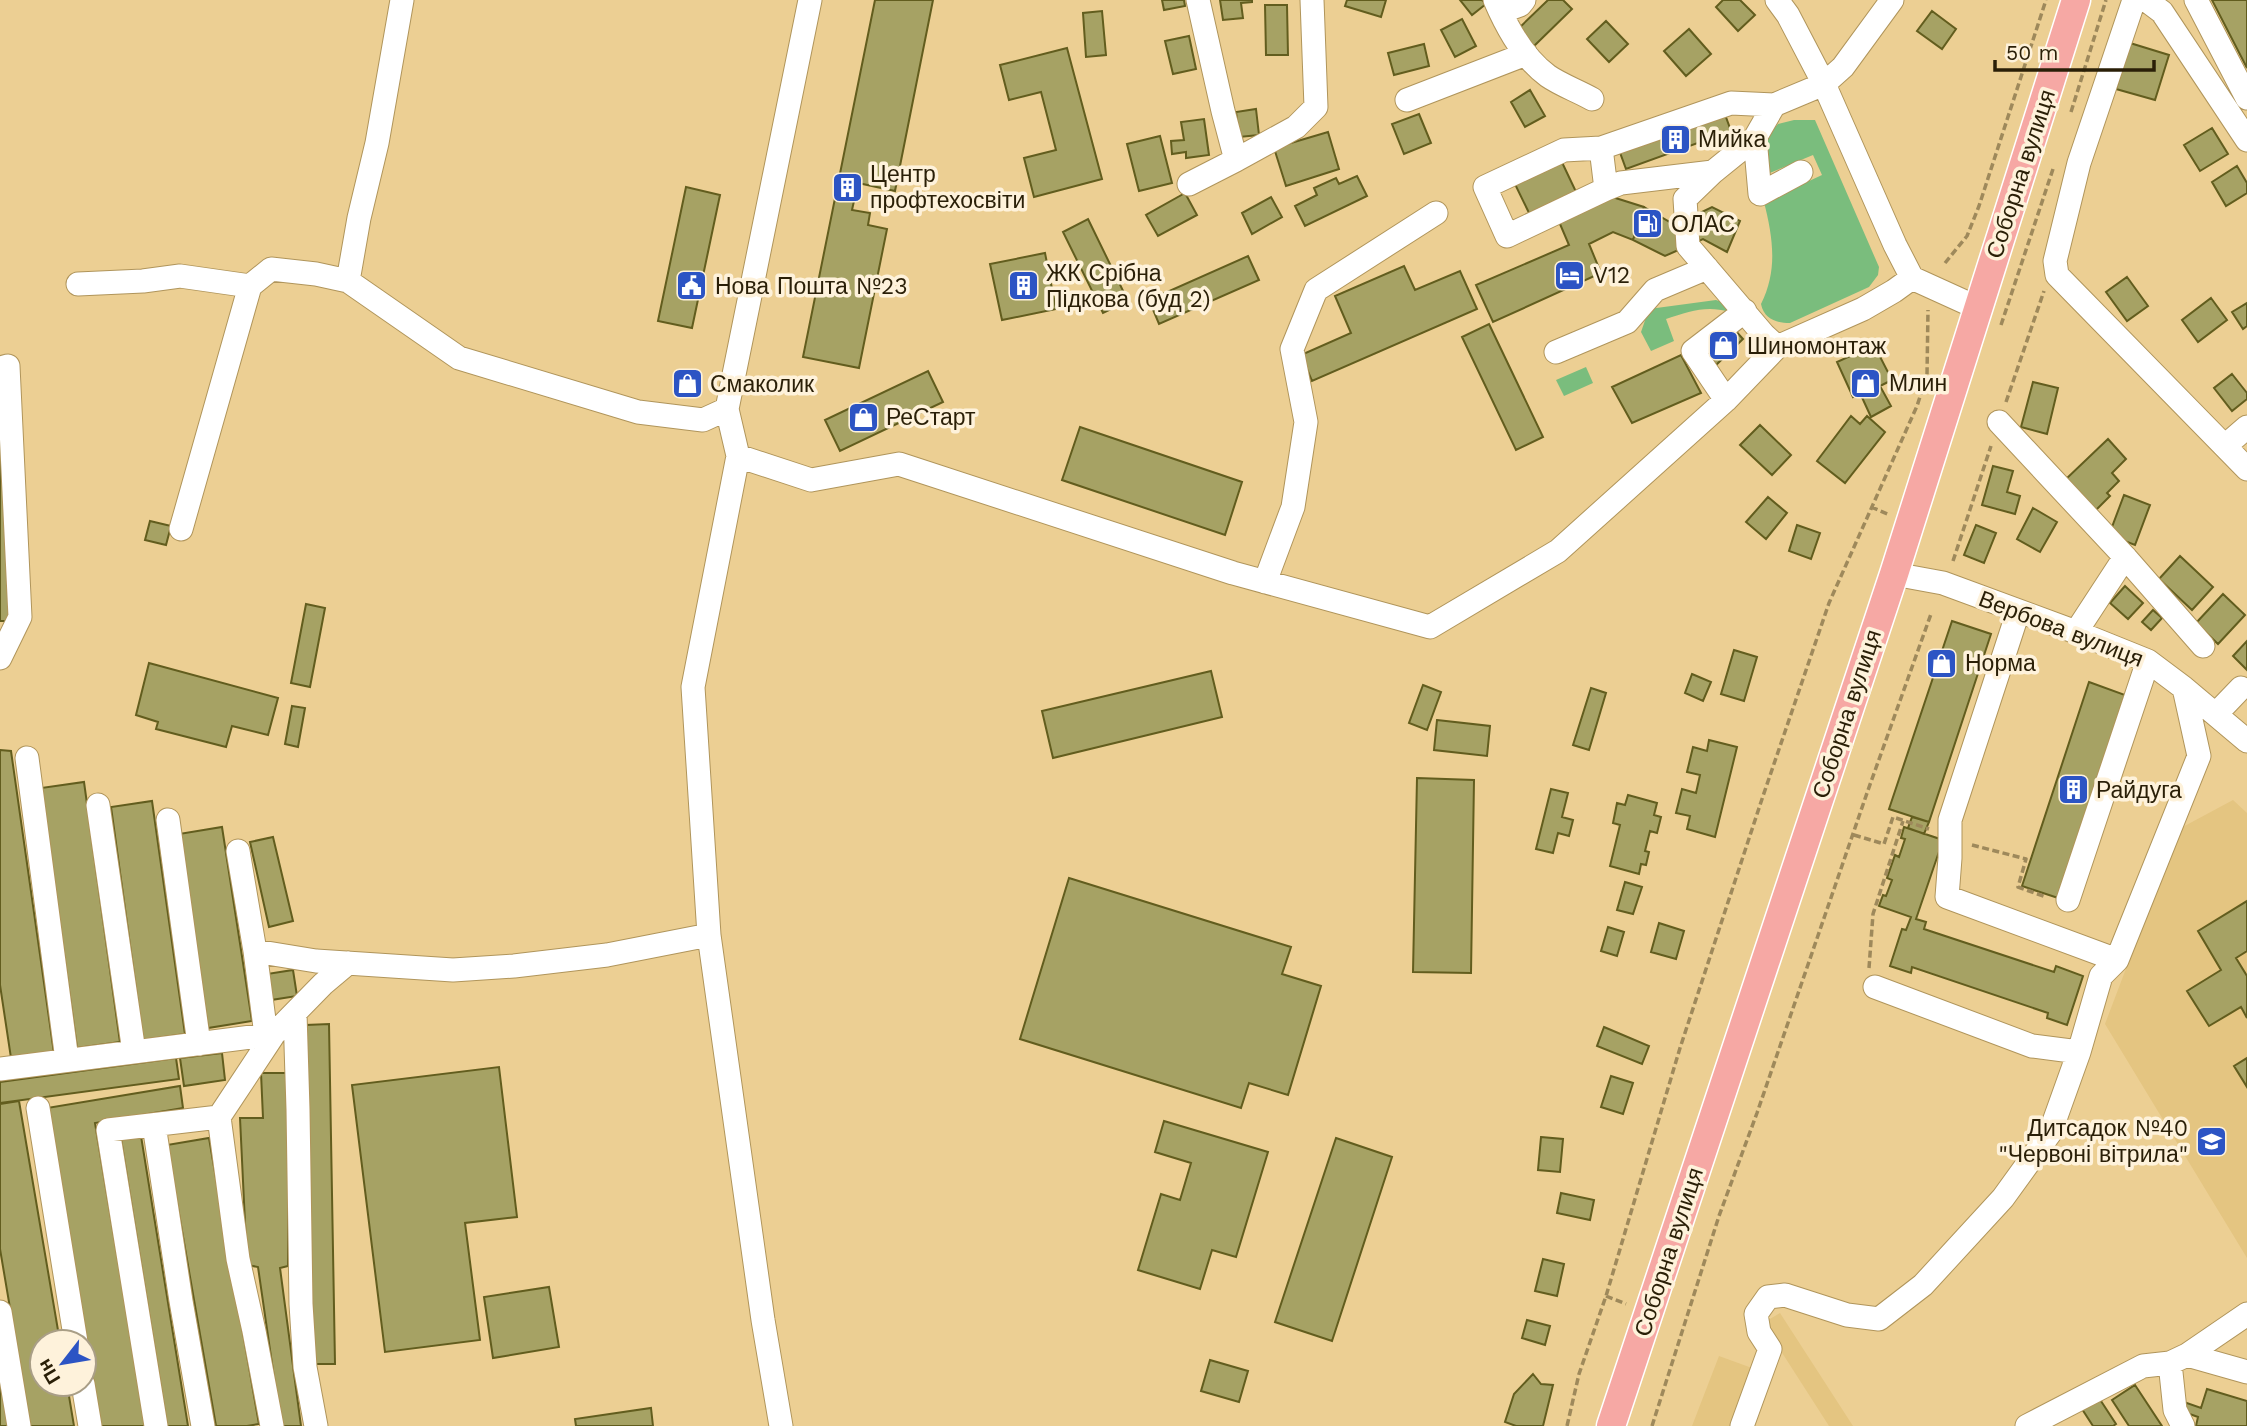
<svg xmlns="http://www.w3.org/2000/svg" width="2247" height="1426" font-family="'Work Sans',sans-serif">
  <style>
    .built { fill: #e4c581 }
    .green { fill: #7abd7d }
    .building { fill: #a6a264; stroke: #625d1e; stroke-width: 2 }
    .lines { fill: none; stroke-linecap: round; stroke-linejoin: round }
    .minor-casing { stroke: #b0955b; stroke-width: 25 }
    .major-casing { stroke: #fff; stroke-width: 31 }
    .path { stroke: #9e895b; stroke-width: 3.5; stroke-dasharray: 7 3.5; stroke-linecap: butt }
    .minor { stroke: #fff; stroke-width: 23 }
    .major { stroke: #f6a8a4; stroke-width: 28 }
    .labels { text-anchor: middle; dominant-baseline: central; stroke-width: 7; stroke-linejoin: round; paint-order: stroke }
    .poi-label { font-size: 23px; fill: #2a1f07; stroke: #fef2db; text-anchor: start }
    .street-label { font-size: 23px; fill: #2a1f07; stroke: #fef2db }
  </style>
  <rect width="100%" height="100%" fill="#eccf93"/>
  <path class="built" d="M2233,800L2247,813V1258L2105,1024L2179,829Z
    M1780,1313L1853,1426H1829L1763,1323Z
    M1719,1356L1752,1368L1730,1426H1692Z"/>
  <path class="green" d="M1794,120H1815L1879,267L1878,275L1869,287L1790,323C1776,323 1764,319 1761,304C1778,270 1773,238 1764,202L1822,175L1813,155L1765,175L1766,137L1778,124Z
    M1716,300L1727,304L1729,312C1706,305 1689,312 1666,319L1674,341L1651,351L1641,332L1649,309Z
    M1586,367L1593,383L1564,396L1556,380Z"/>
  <path class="building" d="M875,0H933L895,191L858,183L852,210L870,213L868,225L887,229L859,368L803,357Z
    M1162,0H1184L1185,6L1164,10Z
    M1220,0H1252V2L1241,3L1243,18L1223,20Z
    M1347,0H1386L1381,17L1345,6Z
    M1460,0H1482L1486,4L1472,15Z
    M1548,0H1563L1572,9L1533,47L1517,30Z
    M1723,0H1740L1755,15L1738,31L1716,7Z
    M2212,0H2247V68Z
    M1265,5H1287L1288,55H1266Z
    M1102,11L1106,55L1086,57L1083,13Z
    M1932,11L1956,29L1942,49L1917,31Z
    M1462,19L1476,46L1455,57L1441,30Z
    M1606,21L1628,44L1609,62L1587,39Z
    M1689,29L1711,54L1686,76L1664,51Z
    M1189,36L1196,69L1173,74L1165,41Z
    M2130,43L2169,55L2155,100L2116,89Z
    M1424,44L1429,66L1394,75L1388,53Z
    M1067,48L1102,179L1034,197L1024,158L1056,150L1041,92L1009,100L1000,65Z
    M1530,90L1545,116L1525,127L1511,102Z
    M1256,109L1259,135L1239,137L1236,112Z
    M1723,109L1731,131L1626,169L1618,147Z
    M1419,114L1431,143L1404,154L1392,124Z
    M1204,119L1209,155L1186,158V152L1172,154L1171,141L1184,140L1181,122Z
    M2212,128L2228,154L2200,171L2184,145Z
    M1328,132L1339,169L1286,186L1274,148Z
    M1160,136L1172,183L1139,191L1127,144Z
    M1559,156L1578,196L1531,217L1512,178Z
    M2237,166L2247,183V193L2226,206L2212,182Z
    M1357,176L1367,196L1305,226L1295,206L1317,195L1314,188L1336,178L1339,184Z
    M686,187L720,195L692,328L658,321Z
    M1185,193L1197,215L1158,236L1146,215Z
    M1606,195L1644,207L1633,240L1613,232L1589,244L1601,273L1493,322L1476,285L1569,245L1557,217Z
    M1271,197L1282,217L1252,234L1242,213Z
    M1644,207L1675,225L1712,207L1740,221L1727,252L1703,239L1665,256L1633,240Z
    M1088,219L1128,301L1103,313L1063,232Z
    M1045,253L1056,309L1002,320L990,264Z
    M1248,256L1259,280L1159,324L1149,300Z
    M1404,266L1415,290L1460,271L1477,309L1312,381L1301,355L1351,333L1335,296Z
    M2127,277L2148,306L2127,321L2106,292Z
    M2211,298L2227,320L2198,342L2182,320Z
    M2247,303V326L2243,329L2232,312Z
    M1489,324L1543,437L1516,450L1462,337Z
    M1733,328L1743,339L1716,365L1705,354Z
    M1874,345L1892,380L1880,386L1891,406L1871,417L1860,393L1853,397L1837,362Z
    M1681,355L1701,393L1632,423L1612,387Z
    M928,371L943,402L840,451L825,420Z
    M2232,374L2247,393V399L2232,411L2214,388Z
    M2033,382L2058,388L2047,434L2021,427Z
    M0,388L11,621H0Z
    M1851,416L1860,424L1867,416L1885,432L1845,483L1817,461Z
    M1760,425L1791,455L1772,475L1740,445Z
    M1080,427L1242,482L1225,535L1062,480Z
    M2108,439L2126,459L2112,473L2119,481L2107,493L2110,496L2095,511L2066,479Z
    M1993,466L2013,471L2007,492L2020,496L2015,514L1982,505Z
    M2124,495L2150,505L2135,545L2109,535Z
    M1768,497L1787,513L1766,539L1746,522Z
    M2033,508L2057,522L2040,552L2017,539Z
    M150,521L171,526L166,545L145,540Z
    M1797,525L1820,533L1811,559L1789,551Z
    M1976,525L1996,533L1984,563L1964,555Z
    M2180,556L2213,587L2192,610L2159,579Z
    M2125,586L2143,603L2128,619L2110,603Z
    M2223,594L2245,615L2218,644L2196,623Z
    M306,604L325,608L310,687L291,683Z
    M2153,610L2162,618L2151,630L2142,622Z
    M1952,621L1991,634L1929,822L1889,809Z
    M2247,641V670L2233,656Z
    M1734,650L1757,657L1744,701L1721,694Z
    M149,663L278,698L268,735L232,726L226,747L156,729L158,722L136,715Z
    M1211,671L1222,717L1053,758L1042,711Z
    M1692,674L1711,682L1703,701L1685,693Z
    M2089,682L2125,695L2058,898L2022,886Z
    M1423,685L1441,692L1427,730L1409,723Z
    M1591,688L1606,693L1589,750L1573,745Z
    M292,706L305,708L298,747L285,744Z
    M1437,720L1490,726L1487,756L1434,750Z
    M1709,740L1737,747L1715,837L1687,829L1690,816L1676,813L1682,789L1696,793L1700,775L1687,772L1693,747L1707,751Z
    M0,750L11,751L54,1053L11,1058L0,985Z
    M1417,778L1474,780L1471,973L1413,972Z
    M84,782L120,1042L77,1048L41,788Z
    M1551,789L1568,793L1562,817L1573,820L1569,836L1558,833L1553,853L1536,849Z
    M1628,795L1657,803L1654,815L1661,817L1657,833L1650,831L1645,851L1649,852L1646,865L1641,864L1639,874L1610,866L1620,825L1613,823L1617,803L1625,805Z
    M152,801L185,1034L143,1040L111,807Z
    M1912,817L1929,822L1924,834L1908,828Z
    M222,827L252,1021L208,1028L179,834Z
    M1904,827L1943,840L1916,919L1926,922L1924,929L2054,972L2056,966L2083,976L2067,1025L2047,1018L2048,1013L1912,967L1911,973L1890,966L1902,929L1906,930L1911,917L1879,906L1883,895L1886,896L1892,880L1887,878L1895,855L1899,857L1905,839L1901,838Z
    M273,837L293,921L269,927L250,842Z
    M1069,878L1291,947L1282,974L1321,986L1288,1095L1249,1083L1241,1108L1020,1039Z
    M1625,882L1642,887L1633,914L1617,910Z
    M2247,901V951L2236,958L2247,976V1018L2241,1007L2209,1026L2187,991L2221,970L2198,931Z
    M1659,923L1684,931L1676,959L1651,952Z
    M1608,927L1624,932L1617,956L1601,951Z
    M293,970L297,996L271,1000L267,974Z
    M329,1024L335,1364H312L306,1025Z
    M1604,1027L1649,1046L1642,1064L1597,1046Z
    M222,1053L225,1080L184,1086L180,1058Z
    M176,1058L179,1079L0,1103V1082Z
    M2247,1058V1087L2234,1066Z
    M499,1067L517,1217L465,1223L480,1340L385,1352L352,1085Z
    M261,1073H288V1266L280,1268L301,1426H281L258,1267L247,1265L240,1118H263Z
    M1611,1076L1633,1083L1623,1114L1601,1107Z
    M180,1086L183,1108L95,1123L146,1426H101L47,1108Z
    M19,1101L60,1342H42V1384H67L74,1426H30L0,1249V1104Z
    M1164,1121L1268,1152L1236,1257L1212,1250L1200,1289L1138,1270L1161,1194L1180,1200L1191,1163L1155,1152Z
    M141,1136L188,1426H167L121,1139Z
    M1541,1137L1563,1139L1560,1172L1538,1170Z
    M209,1138L259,1424L247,1426H216L167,1145Z
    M1336,1138L1392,1157L1332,1341L1275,1322Z
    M1561,1193L1594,1200L1590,1220L1557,1213Z
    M1543,1259L1564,1264L1557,1296L1535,1291Z
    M549,1287L559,1347L493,1358L484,1297Z
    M1527,1320L1550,1326L1545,1345L1522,1338Z
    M0,1358L11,1426H0Z
    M1210,1360L1248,1371L1239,1402L1201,1391Z
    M1533,1374L1541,1384L1553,1385L1543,1426H1516L1505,1422L1514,1394Z
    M2135,1385L2162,1426H2129L2112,1400Z
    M2207,1389L2247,1401V1426H2196L2198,1417L2181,1411L2184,1402L2201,1408Z
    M2099,1398L2116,1424L2113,1426H2093L2082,1409Z
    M651,1408L653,1426H576L575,1419Z"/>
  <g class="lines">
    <defs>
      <path id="minor" d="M1198,0L1223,111L1236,160
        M1495,0C1507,28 1523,58 1548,76C1561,85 1578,91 1592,99
        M1497,0L1509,9L1520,5L1524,0
        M1777,0L1788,15L1824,84L1895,245L1912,278L1978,308
        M2134,0L2079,163L2055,261L2057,275L2247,469
        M2146,0L2162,12L2247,140
        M2196,0L2247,98
        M1407,100L1526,54
        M1774,105L1755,138L1713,172L1685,199L1688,246L1764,335L1777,347
        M1755,138L1760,194L1801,172
        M1601,148L1564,150L1485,187L1507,236L1606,189L1601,148L1731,103L1774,105L1824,84L1843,67L1892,0
        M1189,184L1236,160L1296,127L1316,107L1312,0
        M1606,189L1621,183L1713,172
        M348,281L359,218L377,143L402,0
        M78,284L143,281L180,276L250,286
        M1556,352L1627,322L1655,290L1707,268
        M0,368L8,366L20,617L0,658
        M1726,400L1693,351L1745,311
        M1999,422L2125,557L2203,646
        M2225,446L2247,427
        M738,456L811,480L899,464L1233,573L1430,627L1558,551L1726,400L1777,347L1863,309L1894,291L1912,278
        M181,529L250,286L271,269L316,274L348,281L459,358L638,412L703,420L727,409
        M1894,574L1943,583L2076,632L2148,661L2184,688L2247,741
        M1265,582L1293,507L1306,422L1292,349L1316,290L1436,213
        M2018,612L1950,820V858L1947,897L2117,960
        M2076,632L2125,557
        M2216,714L2241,688
        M27,758L67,1060
        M98,805L134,1052
        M168,820L199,1044
        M238,851L255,951L266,1035
        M2068,900L2148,661
        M255,951L316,961L453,970L514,966L607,955L709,935
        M1875,987L2032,1046L2079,1052
        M295,1013L298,1109L301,1304L305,1367L316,1426
        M0,1069L274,1034L323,984L348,963
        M38,1108L76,1342
        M219,1117L238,1259L254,1331L272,1426
        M154,1125L181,1301L203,1426
        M0,1312L19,1426
        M2187,1355L2247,1372
        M2170,1363L2175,1410L2183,1426
        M83,1384L90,1426
        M156,1426L108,1130L219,1117L274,1034
        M781,1426L763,1320L709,935L693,687L738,456L727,409L810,0
        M1742,1426L1770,1349L1759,1332L1756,1314L1768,1297L1785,1295L1847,1315L1879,1319L1923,1285L2003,1198L2050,1133L2079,1052L2101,976L2117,960L2199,756L2184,688
        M2027,1426L2143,1366L2170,1363L2187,1355L2247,1314"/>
      <path id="major" d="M1611,1426L1894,574L2076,0"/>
    </defs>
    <use href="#minor" class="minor-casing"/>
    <use href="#major" class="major-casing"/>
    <path class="path" d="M2071,112L2106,0
      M1945,263L1967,236L1979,206L2046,0
      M2001,325L2053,169
      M2006,402L2044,291
      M1871,507L1890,515
      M1953,561L1991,446
      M1854,835L1884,844L1893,817L1929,829
      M1972,845L2026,859L2018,887L2046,897
      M1869,968L1873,914L1903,821
      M1606,1296L1626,1304
      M1567,1426L1579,1374L1606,1296L1680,1048L1763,796L1829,603L1917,406L1927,375L1928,310
      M1652,1426L1719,1216L1757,1113L1867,793L1931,614"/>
    <use href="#minor" class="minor"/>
    <use href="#major" class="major"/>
  </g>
  <defs>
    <symbol id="building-square" viewBox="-11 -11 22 22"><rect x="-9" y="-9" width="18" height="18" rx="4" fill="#2c54c4" stroke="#fef2db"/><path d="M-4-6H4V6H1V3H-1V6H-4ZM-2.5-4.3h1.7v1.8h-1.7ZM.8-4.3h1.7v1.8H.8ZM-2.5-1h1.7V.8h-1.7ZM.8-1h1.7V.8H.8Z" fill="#fff"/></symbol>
    <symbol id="fuel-square" viewBox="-11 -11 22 22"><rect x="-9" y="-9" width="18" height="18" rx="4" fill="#2c54c4" stroke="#fef2db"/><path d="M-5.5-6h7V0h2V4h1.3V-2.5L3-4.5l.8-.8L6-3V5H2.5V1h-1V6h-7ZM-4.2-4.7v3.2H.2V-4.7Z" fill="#fff"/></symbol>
    <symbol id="hotel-square" viewBox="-11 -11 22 22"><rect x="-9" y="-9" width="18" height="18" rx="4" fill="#2c54c4" stroke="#fef2db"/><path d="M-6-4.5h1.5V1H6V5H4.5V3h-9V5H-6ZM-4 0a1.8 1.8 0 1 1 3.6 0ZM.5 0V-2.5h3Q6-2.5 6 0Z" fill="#fff"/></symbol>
    <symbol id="civic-square" viewBox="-11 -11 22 22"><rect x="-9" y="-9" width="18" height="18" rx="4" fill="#2c54c4" stroke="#fef2db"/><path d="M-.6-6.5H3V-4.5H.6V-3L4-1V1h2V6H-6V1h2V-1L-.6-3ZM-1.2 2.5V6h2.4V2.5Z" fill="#fff"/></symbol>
    <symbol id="shop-square" viewBox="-11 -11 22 22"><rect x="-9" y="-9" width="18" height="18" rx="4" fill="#2c54c4" stroke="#fef2db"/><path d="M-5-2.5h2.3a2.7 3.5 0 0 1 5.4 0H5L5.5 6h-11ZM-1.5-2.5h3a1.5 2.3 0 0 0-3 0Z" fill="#fff"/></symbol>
    <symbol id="school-square" viewBox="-11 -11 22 22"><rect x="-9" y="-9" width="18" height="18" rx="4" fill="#2c54c4" stroke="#fef2db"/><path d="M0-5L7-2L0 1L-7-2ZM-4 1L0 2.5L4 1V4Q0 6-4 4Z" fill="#fff"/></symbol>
  </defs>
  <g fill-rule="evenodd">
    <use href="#building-square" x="1658" y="122" width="35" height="35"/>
    <use href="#building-square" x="830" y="170" width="35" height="35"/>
    <use href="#fuel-square" x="1630" y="206" width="35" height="35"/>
    <use href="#hotel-square" x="1552" y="258" width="35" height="35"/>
    <use href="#civic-square" x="674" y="268" width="35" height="35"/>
    <use href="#building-square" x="1006" y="268" width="35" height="35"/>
    <use href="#shop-square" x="1706" y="328" width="35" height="35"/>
    <use href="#shop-square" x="1848" y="366" width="35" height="35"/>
    <use href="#shop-square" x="670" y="366" width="35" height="35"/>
    <use href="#shop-square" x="846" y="400" width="35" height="35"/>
    <use href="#shop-square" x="1924" y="646" width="35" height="35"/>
    <use href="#building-square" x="2056" y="772" width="35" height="35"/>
    <use href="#school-square" x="2194" y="1124" width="35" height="35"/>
  </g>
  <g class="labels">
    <g class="poi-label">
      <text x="1698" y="139">Мийка</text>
      <text x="870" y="174">Центр<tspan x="870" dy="26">профтехосвіти</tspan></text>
      <text x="1671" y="224">ОЛАС</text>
      <text x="1046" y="273">ЖК Срібна<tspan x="1046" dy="26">Підкова (буд 2)</tspan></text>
      <text x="1593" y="275">V12</text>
      <text x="715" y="286">Нова Пошта №23</text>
      <text x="1747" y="346">Шиномонтаж</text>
      <text x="1889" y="383">Млин</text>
      <text x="710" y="384">Смаколик</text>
      <text x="886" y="417">РеСтарт</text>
      <text x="1965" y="663">Норма</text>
      <text x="2096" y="790">Райдуга</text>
      <text x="2188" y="1128" text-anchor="end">Дитсадок №40<tspan x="2188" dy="26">"Червоні вітрила"</tspan></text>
    </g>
    <g class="street-label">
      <text transform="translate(2021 174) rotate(-72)">Соборна вулиця</text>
      <text transform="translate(2061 629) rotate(21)">Вербова вулиця</text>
      <text transform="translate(1847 714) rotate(-72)">Соборна вулиця</text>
      <text transform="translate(1669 1252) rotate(-72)">Соборна вулиця</text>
    </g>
  </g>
  <g transform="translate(63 1363) rotate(239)"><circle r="33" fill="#fef2db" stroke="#a99e86" stroke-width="2"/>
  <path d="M0-5L12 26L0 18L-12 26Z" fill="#2c54c4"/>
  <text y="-10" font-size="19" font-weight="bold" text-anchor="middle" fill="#2a1f07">Пн</text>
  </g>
  <path d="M1995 60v10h159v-10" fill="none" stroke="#2a1f07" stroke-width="3.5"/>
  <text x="2006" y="60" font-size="21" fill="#2a1f07" stroke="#fef2db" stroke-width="5" paint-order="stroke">50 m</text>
</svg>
